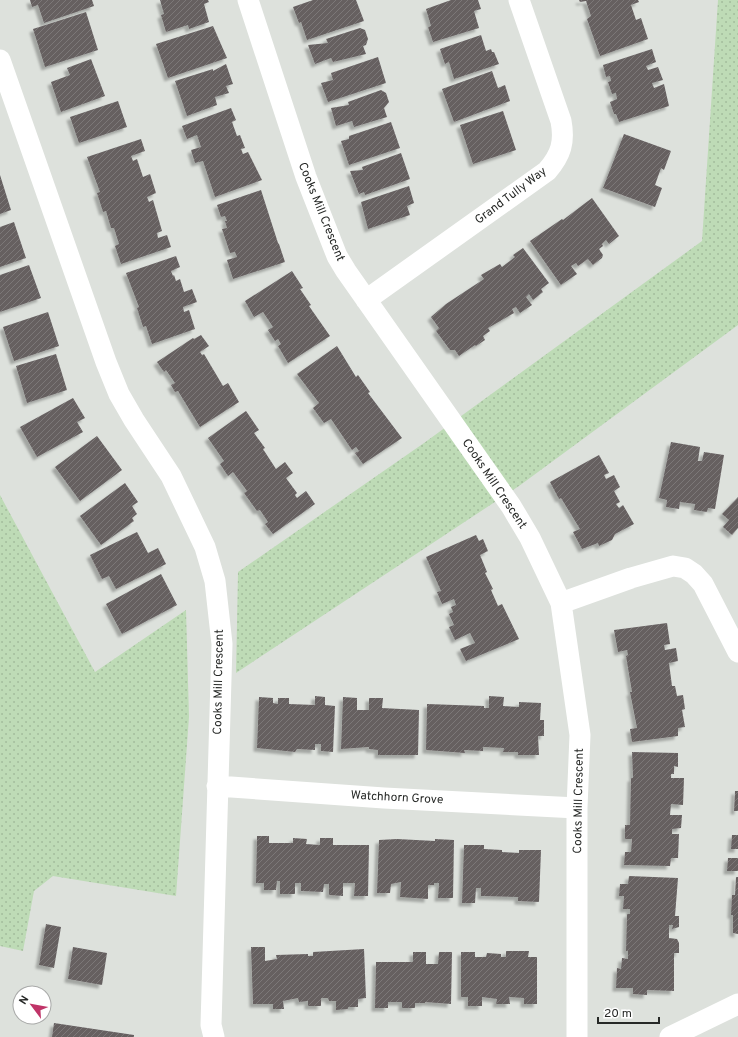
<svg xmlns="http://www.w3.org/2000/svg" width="738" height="1037" font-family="Overpass,sans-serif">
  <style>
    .grass { fill: url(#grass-dots) }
    .building { fill: url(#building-hatch); filter: url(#shadow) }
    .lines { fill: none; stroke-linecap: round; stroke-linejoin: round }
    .street { stroke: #fff; stroke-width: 21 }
    .labels { text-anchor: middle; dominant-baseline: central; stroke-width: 4; stroke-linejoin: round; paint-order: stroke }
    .street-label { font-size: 12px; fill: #262826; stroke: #fff }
  </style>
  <defs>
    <pattern id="grass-dots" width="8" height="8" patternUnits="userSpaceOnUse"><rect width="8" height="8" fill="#bedbb6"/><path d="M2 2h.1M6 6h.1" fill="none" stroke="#a3bc9c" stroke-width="1.8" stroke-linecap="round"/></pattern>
    <pattern id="building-hatch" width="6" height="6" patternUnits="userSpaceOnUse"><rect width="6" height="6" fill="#666061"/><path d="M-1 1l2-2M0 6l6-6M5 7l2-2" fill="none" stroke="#7c7878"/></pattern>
    <filter id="shadow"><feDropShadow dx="-3.5" dy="3.5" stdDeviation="1" flood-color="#0004"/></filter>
  </defs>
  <rect width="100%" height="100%" fill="#dde1dc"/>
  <path class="grass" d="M718,0H738V325L519,486L236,673L238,572L424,443L702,241Z
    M0,495L95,672L186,610L189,717L176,896L53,876L34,891L23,951L0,946Z"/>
  <path class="building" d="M30,0H92L94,6L44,23L38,5L32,7Z
    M160,0H208L209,2L204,4L209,22L189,29L188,25L166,32L161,15L164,14Z
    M313,0H356L364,21L307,40L301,22L299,23L293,7Z
    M451,0H478L481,9L474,11L479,28L433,42L428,27L431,26L426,9Z
    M579,0H638L639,2L631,5L636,20L641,18L648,39L600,56L587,19L591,16L586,1L580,2Z
    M86,12L98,50L45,67L33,29Z
    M213,26L227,58L168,78L156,44Z
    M360,28L365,30L368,39L366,45L363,46L366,54L333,62L331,58L315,64L308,45L328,43L326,39Z
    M481,35L486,51L491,49L492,52H494L499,64L454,79L449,62L445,64L440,49Z
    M652,49L656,62L646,66L648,70L658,67L663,80L652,83L654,88L664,84L669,106L619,122L616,114H614L610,102L617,99L616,93L612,94L608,82L611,81L610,76L606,77L603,65Z
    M378,57L386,83L328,102L321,83L333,80L331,73Z
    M91,59L105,96L61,112L51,82L70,75L67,68Z
    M226,64L233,84L226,86L229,93L215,97L217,105L187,116L175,81L213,69V71Z
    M492,71L498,88L505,85L510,101L454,122L442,89Z
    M381,90L386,93L389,102L384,108L387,117L354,127L352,121L336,126L331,108L349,105L348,102Z
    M118,101L127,127L79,143L70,117Z
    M231,108L236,120L232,122L237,136L240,135L245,148L241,149L243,154L248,152L262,180L215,197L203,161L195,163L191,150L201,147L197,135L187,139L182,126Z
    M503,111L516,150L473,164L460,125Z
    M391,122L400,148L349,165L341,141L349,139V136Z
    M624,134L671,151L664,170L661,168L655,185L662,188L655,207L603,188Z
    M141,139L145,151L131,156L133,161L137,159L143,177L150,174L156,193L147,197L149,202L153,200L162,231L157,233L158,238L167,235L171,247L121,264L115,246L119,244L114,228H111L106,211L103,212L97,193L100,192L87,157Z
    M401,153L410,179L365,195L364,192L359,194L350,171L363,170L362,167Z
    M0,175L11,210L0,214Z
    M409,186L414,203L407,206L410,215L368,229L361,202Z
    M261,190L278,243L279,244L285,262L233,279L227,260L237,257L235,252L230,253L222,229L227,228L225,221H227L225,216L221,217L217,205Z
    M592,198L619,236L609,244L606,240L602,244L603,246L599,249L603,255L602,258L593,265L588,259L578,266L576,263L571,266L577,274L561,285L530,241L562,219L563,220Z
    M14,222L26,258L0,267V227Z
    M523,248L549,283L541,289L543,292L533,300L529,294L526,297L532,305L520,313L516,307L512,309L514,313L488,328L490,331L483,336L485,340L476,346L475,345L459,356L455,350H450L436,331L439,328L431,317L446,304L484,279L481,275L500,264L502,267L515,257L513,255Z
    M176,256L180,267L171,271L173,276L174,275L176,281L180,279L184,292L192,289L197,302L183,307L184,312L189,310L195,329L152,344L146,326L143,327L137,308L139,307L126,273Z
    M29,265L41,298L0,312V275Z
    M292,271L303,288L300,289L311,305L309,306L330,336L288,363L278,346L281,344L278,339L275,341L268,330L273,327L263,312L254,317L245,301Z
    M48,312L59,346L14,361L3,327Z
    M201,335L209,346L200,352L202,355L204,354L223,386L228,383L239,402L200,427L178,391L175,392L171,385L175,383L166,370L164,372L157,362L193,338L194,339Z
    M337,346L356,377L358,375L370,392L368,393L402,438L363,464L355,453L359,451L356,447L352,450L331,419L324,423L313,408L319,403L297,374Z
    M56,354L67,390L27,403L16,366Z
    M73,398L85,418L77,422L83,432L37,457L20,427Z
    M246,411L259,430L254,433L265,448L263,449L276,469L285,462L293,473L286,478L297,493L295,495L297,498L306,491L315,504L273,534L265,524L268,522L260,510L257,511L244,493L247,491L233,472L228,476L220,464L224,461L208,438Z
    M97,436L122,470L80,501L55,467Z
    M671,442L700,447L698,461H702L704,452L724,455L715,509L708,508L707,512L694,510L695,504L680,502L679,509L666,507L667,500L659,498Z
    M599,455L609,473L604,475L606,479L614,475L620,487L614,491L620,502L616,504L619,508L623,505L634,524L615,534L612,540L599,546L598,543L582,549L573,532L580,529L561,498L559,499L550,482Z
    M125,483L138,502L132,506L137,514L132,518L134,521L101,545L80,516Z
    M738,497V528L732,535L723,527L729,520L722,514Z
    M137,532L148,553L158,548L166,564L116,589L109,576L102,579L90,555Z
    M476,535L479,541L483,539L488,551L480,555L487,572L485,573L493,589L491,590L498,606L502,604L519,639L466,661L460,649L475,643L470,633L455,640L449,627L454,625L449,614L453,612L451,607L456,605L454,599L442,604L437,592L441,591L426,557Z
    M161,574L177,605L122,634L106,604Z
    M667,623L670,644L664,645L665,650L676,648L678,661L669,663L672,686H675L677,696L683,695L685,709L682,710L685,727L678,728V736L632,742L630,729L637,728L630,692H632L626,656L628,655L627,650L618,652L614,630Z
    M315,696L325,697V705L335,706L333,752L321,751V744H315V750L297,749L295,752L257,748L259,697L273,698V703L278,704V698H289V704L315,705Z
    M489,696L504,697L503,706L519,707V702L541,703L540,720H544V736H538L539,755H518V752H503L504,748L483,747V751L464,750L465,753L426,750L427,704L484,706V708H489Z
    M343,697L357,698V710H369V698H383L382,708L419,710L418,755H378V750L369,749V747L341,749Z
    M632,752L678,753V767L674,766V774H671V778H684L683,805L671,804L670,815H682L681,828L672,829V834H679L678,858H671L670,866L624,865L625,852H631L632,839H625V825H630L631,778H633Z
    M735,791H738V811H734Z
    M732,835H738V849H731Z
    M257,836H269V843H293V838L307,839L306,844L320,845V838H333V845H369L368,896H354L355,883H343V896L329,895V884H324L323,892L301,891V883H295V894H280V881H277L276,890H264V883H256Z
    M397,839L435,841V839L454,840L453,898H438L439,883H434V885H428V899L400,897L401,882L391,884L390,893H377L379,840Z
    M464,845H484V849L502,850V852L519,853V850H541L539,902L518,901V897L481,896V888H476L475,903H462Z
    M728,858H738V871H727Z
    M629,876L678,878L675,916H679V927L672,929L673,925H669V938L677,939L679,943V953H674V991L647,990V995L633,994V988H616L617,968L621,969L622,958L628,959V951H626L627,914H630V909H623L624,896H619L620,884H628Z
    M736,877H738V934L733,933V915H731L732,895H735Z
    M46,924L61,927L54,968L39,965Z
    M73,947L107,953L102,985L68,979Z
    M251,947H265V961L277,959L276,955L308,954V956H313V952L364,949L366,998L358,999V1007H348V1009L336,1010V1001H329L328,998H321V1006H308V1001L299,1002L298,998L283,1001L284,1009H273V1004H253Z
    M506,951H529L528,957H537V1004H524V998L509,997L510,1004H496L497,999L482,997V1006H468V997H461V952H475V957H486L487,953L501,954V957H506Z
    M413,952H426V964H438L439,952H452L451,1004L425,1002V1003H415V1008H402V1002H388V1008H375L376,962H413Z
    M54,1023L134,1035V1037H52Z"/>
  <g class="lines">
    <path class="street" d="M248,0L306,177L337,256L346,271L511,506L530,538L561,603L580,735L577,808V1037
      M0,60L106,362L119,394L134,420L171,476L205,547L215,581L222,644L211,1025L214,1037
      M366,300L547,171C561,155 565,142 561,121L519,0
      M561,603L631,578L673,566L685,568L694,574L703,584L738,652
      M217,786L384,798L577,808
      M670,1037L738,1004"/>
  </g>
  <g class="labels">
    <g class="street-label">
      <text transform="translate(511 196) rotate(-37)">Grand Tully Way</text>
      <text transform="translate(321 212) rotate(68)">Cooks Mill Crescent</text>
      <text transform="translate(494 484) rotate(56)">Cooks Mill Crescent</text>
      <text transform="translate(219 682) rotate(-89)">Cooks Mill Crescent</text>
      <text transform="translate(397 798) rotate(3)">Watchhorn Grove</text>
      <text transform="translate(579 801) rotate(-89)">Cooks Mill Crescent</text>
    </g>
  </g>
  <g transform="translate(32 1005) rotate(302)"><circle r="19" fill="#ffffff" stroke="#a8a9a8"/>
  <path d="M0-3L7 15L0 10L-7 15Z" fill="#c03468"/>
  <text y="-6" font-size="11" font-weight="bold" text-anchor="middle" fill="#262826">N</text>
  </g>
  <path d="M598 1017v6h61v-6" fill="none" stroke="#262826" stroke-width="2"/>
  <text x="604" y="1017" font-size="12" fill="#262826" stroke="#ffffff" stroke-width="3" paint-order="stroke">20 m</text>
</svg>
